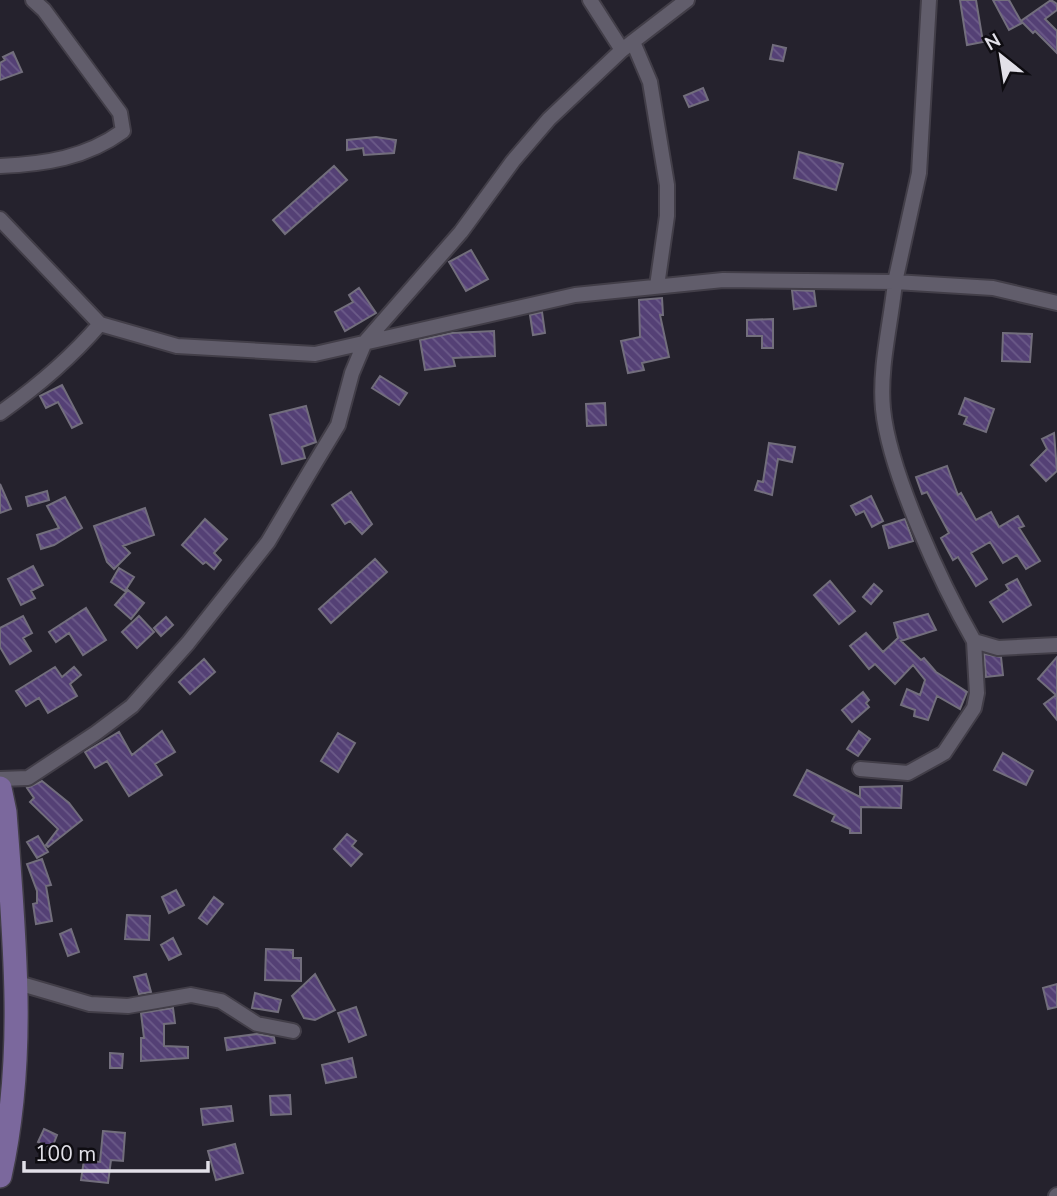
<svg xmlns="http://www.w3.org/2000/svg" width="1057" height="1196" font-family="'Nunito Sans',sans-serif">
  <style>
    .building { fill: url(#building-back-hatch); stroke: #726e7c; stroke-width: 2 }
    .lines { fill: none; stroke-linecap: round; stroke-linejoin: round }
    .street-casing { stroke: #423e48; stroke-width: 18 }
    .primary-casing { stroke: #423e48; stroke-width: 26 }
    .street { stroke: #615d6b; stroke-width: 14 }
    .primary { stroke: #7b689d; stroke-width: 23 }
  </style>
  <defs>
    <pattern id="building-back-hatch" width="6" height="6" patternUnits="userSpaceOnUse" patternTransform="scale(1.75)"><rect width="6" height="6" fill="#544075"/><path d="M-1 5l2 2M0 0l6 6M5-1l2 2" fill="none" stroke="#6c5b89"/></pattern>
  </defs>
  <rect width="100%" height="100%" fill="#25222d"/>
  <path class="building" d="M960,0H976L983,42L967,45Z
    M993,0H1009L1022,23L1009,30Z
    M1051,0L1057,4V10L1045,19L1057,31V53L1035,31L1033,33L1021,21Z
    M773,45L786,48L783,61L770,59Z
    M13,52L22,72L0,80V63L5,60L3,57Z
    M703,88L708,100L689,107L684,96Z
    M376,137L396,140L394,153L364,155L363,148L347,150V140Z
    M799,152L843,164L836,190L794,178Z
    M334,166L347,180L285,234L273,220Z
    M471,250L488,279L466,291L449,262Z
    M359,288L376,313L345,331L335,312L353,302L349,295Z
    M792,290L814,291L816,306L794,309Z
    M662,298L663,315H660L669,357L642,363L644,370L628,373L621,341L640,337L639,300Z
    M542,312L545,333L533,335L530,315Z
    M773,319V348H762V336H747V320Z
    M494,331L495,356L453,358L455,366L425,370L420,340L452,333Z
    M1003,333L1032,334L1030,362L1002,361Z
    M380,376L407,393L399,405L372,388Z
    M62,385L82,423L72,428L58,402L46,408L40,396Z
    M965,398L994,409L986,432L964,424L967,417L959,414Z
    M605,403L606,425L587,426L586,404Z
    M306,406L316,442L302,447L305,458L282,464L270,415Z
    M1054,433L1057,471L1046,481L1031,465L1047,449L1042,439Z
    M769,443L795,447L792,462L778,459L772,495L755,490L758,481L763,482Z
    M947,466L958,495L961,493L976,520L991,512L999,527L1018,516L1024,526L1019,528L1040,561L1026,569L1017,555L1003,563L990,542L971,553L987,579L976,586L958,557L953,560L941,538L949,533L927,492L922,494L916,477Z
    M0,484L11,509L0,513Z
    M47,491L49,500L28,506L26,497Z
    M351,492L372,524L362,534L350,521L345,524L332,505Z
    M871,496L883,521L872,527L864,511L856,515L851,506Z
    M65,497L82,528L54,545L41,549L37,535L59,528L47,506Z
    M145,508L154,535L123,546L130,553L114,569L107,562L94,526Z
    M205,519L227,539L214,553L221,560L214,569L206,562L203,564L182,545Z
    M905,519L913,541L889,548L883,526Z
    M375,559L387,572L331,623L319,609Z
    M33,566L43,585L31,591L35,598L21,605L8,579Z
    M119,568L134,577L125,591L111,582Z
    M1017,579L1031,605L1003,622L990,602L1009,590L1006,585Z
    M830,581L855,611L839,624L814,595Z
    M874,584L882,591L871,604L863,597Z
    M128,590L144,603L131,619L115,605Z
    M86,608L106,640L83,655L69,633L56,642L49,632Z
    M928,614L936,630L901,641L921,660L924,658L936,672L967,692L960,709L937,696L928,720L914,716L915,710L901,705L907,689L920,695L925,680L913,665L895,684L875,664L869,669L850,646L866,633L883,652L898,638L894,623Z
    M23,616L32,633L23,638L31,651L10,664L0,647V628Z
    M139,616L154,632L137,648L122,632Z
    M166,617L173,625L161,636L154,628Z
    M984,654L1001,657L1003,675L986,677Z
    M1057,657V720L1044,704L1056,695L1038,679Z
    M204,659L215,672L190,694L179,682Z
    M55,667L62,677L74,667L81,675L70,684L77,696L48,713L39,698L26,706L16,691Z
    M863,692L869,700L866,703L869,707L852,722L842,710Z
    M162,731L175,752L155,764L162,775L129,796L107,761L95,768L85,752L119,732L132,755Z
    M859,731L870,739L858,756L847,749Z
    M338,733L355,743L338,772L321,761Z
    M1003,753L1033,771L1026,785L994,770Z
    M807,770L860,797V787L902,786L901,808L861,807V833H850V829L832,821L835,815L794,795Z
    M42,781L69,803L82,820L48,847L46,845L58,829L30,802L34,798L27,788Z
    M347,834L356,841L352,846L362,854L351,866L334,849Z
    M38,836L48,852L37,858L27,842Z
    M42,859L51,885L46,886L52,921L36,924L33,904L37,903V891L27,864Z
    M176,890L184,905L169,913L162,897Z
    M214,897L223,904L207,924L199,918Z
    M127,915L150,916L149,940L125,939Z
    M71,929L79,952L68,956L60,934Z
    M173,938L181,954L169,960L161,945Z
    M266,949L293,950V958H301V981L265,980Z
    M146,974L151,992L139,994L134,977Z
    M315,974L335,1010L315,1020L304,1018L292,996Z
    M1057,984V1007L1048,1009L1043,988Z
    M255,993L281,1000L278,1012L252,1008Z
    M356,1007L366,1035L349,1042L338,1013Z
    M173,1008L175,1023L164,1024V1046L188,1047V1058L141,1061V1038H144L141,1013Z
    M257,1034L274,1037L275,1043L227,1050L225,1038Z
    M110,1053L123,1054L122,1068H110Z
    M352,1058L356,1077L326,1083L322,1065Z
    M290,1095L291,1114L271,1115L270,1096Z
    M231,1106L233,1121L203,1125L201,1109Z
    M44,1129L57,1135L52,1148L38,1142Z
    M103,1131L125,1133L123,1161L111,1160L108,1183L81,1180L84,1160L100,1162Z
    M235,1144L243,1173L216,1180L208,1151Z"/>
  <g class="lines">
    <defs>
      <path id="street" d="M590,0L622,50
        M633,42L650,82L667,185V216L657,286
        M0,166C45,164 86,158 123,131L120,113L44,10L33,0
        M0,219L100,324L177,346L315,354L575,295L723,280L895,282L919,173L929,0
        M1057,303L993,288L895,282C891,323 879,368 883,409C889,472 942,585 974,641L998,648L1057,645
        M0,413C38,386 70,359 100,324
        M860,769L908,773L944,753L974,708L977,693L974,641
        M0,779L28,778L96,733L132,706L188,643L268,542L315,463L338,425L352,373L365,342L461,232L513,161L549,119L622,50L687,0
        M18,983L90,1004L128,1006L191,995L221,1001L257,1024L293,1031
        M1056,1196L1057,1195"/>
      <path id="primary" d="M0,788L5,812C14,934 27,1055 0,1176"/>
    </defs>
    <use href="#street" class="street-casing"/>
    <use href="#primary" class="primary-casing"/>
    <use href="#street" class="street"/>
    <use href="#primary" class="primary"/>
  </g>
  <g transform="translate(1001 56) rotate(330)" stroke="#0e0c11" stroke-width="5" paint-order="stroke">
  <path d="M0-5L12 26L0 18L-12 26Z" fill="#e2e0e8"/>
  <text y="-10" font-size="19" font-weight="bold" text-anchor="middle" fill="#e2e0e8">N</text>
  </g>
  <path d="M24 1161v10h184v-10" fill="none" stroke="#e2e0e8" stroke-width="3.5"/>
  <text x="35" y="1161" font-size="21" fill="#e2e0e8" stroke="#0e0c11" stroke-width="5" paint-order="stroke">100 m</text>
</svg>
